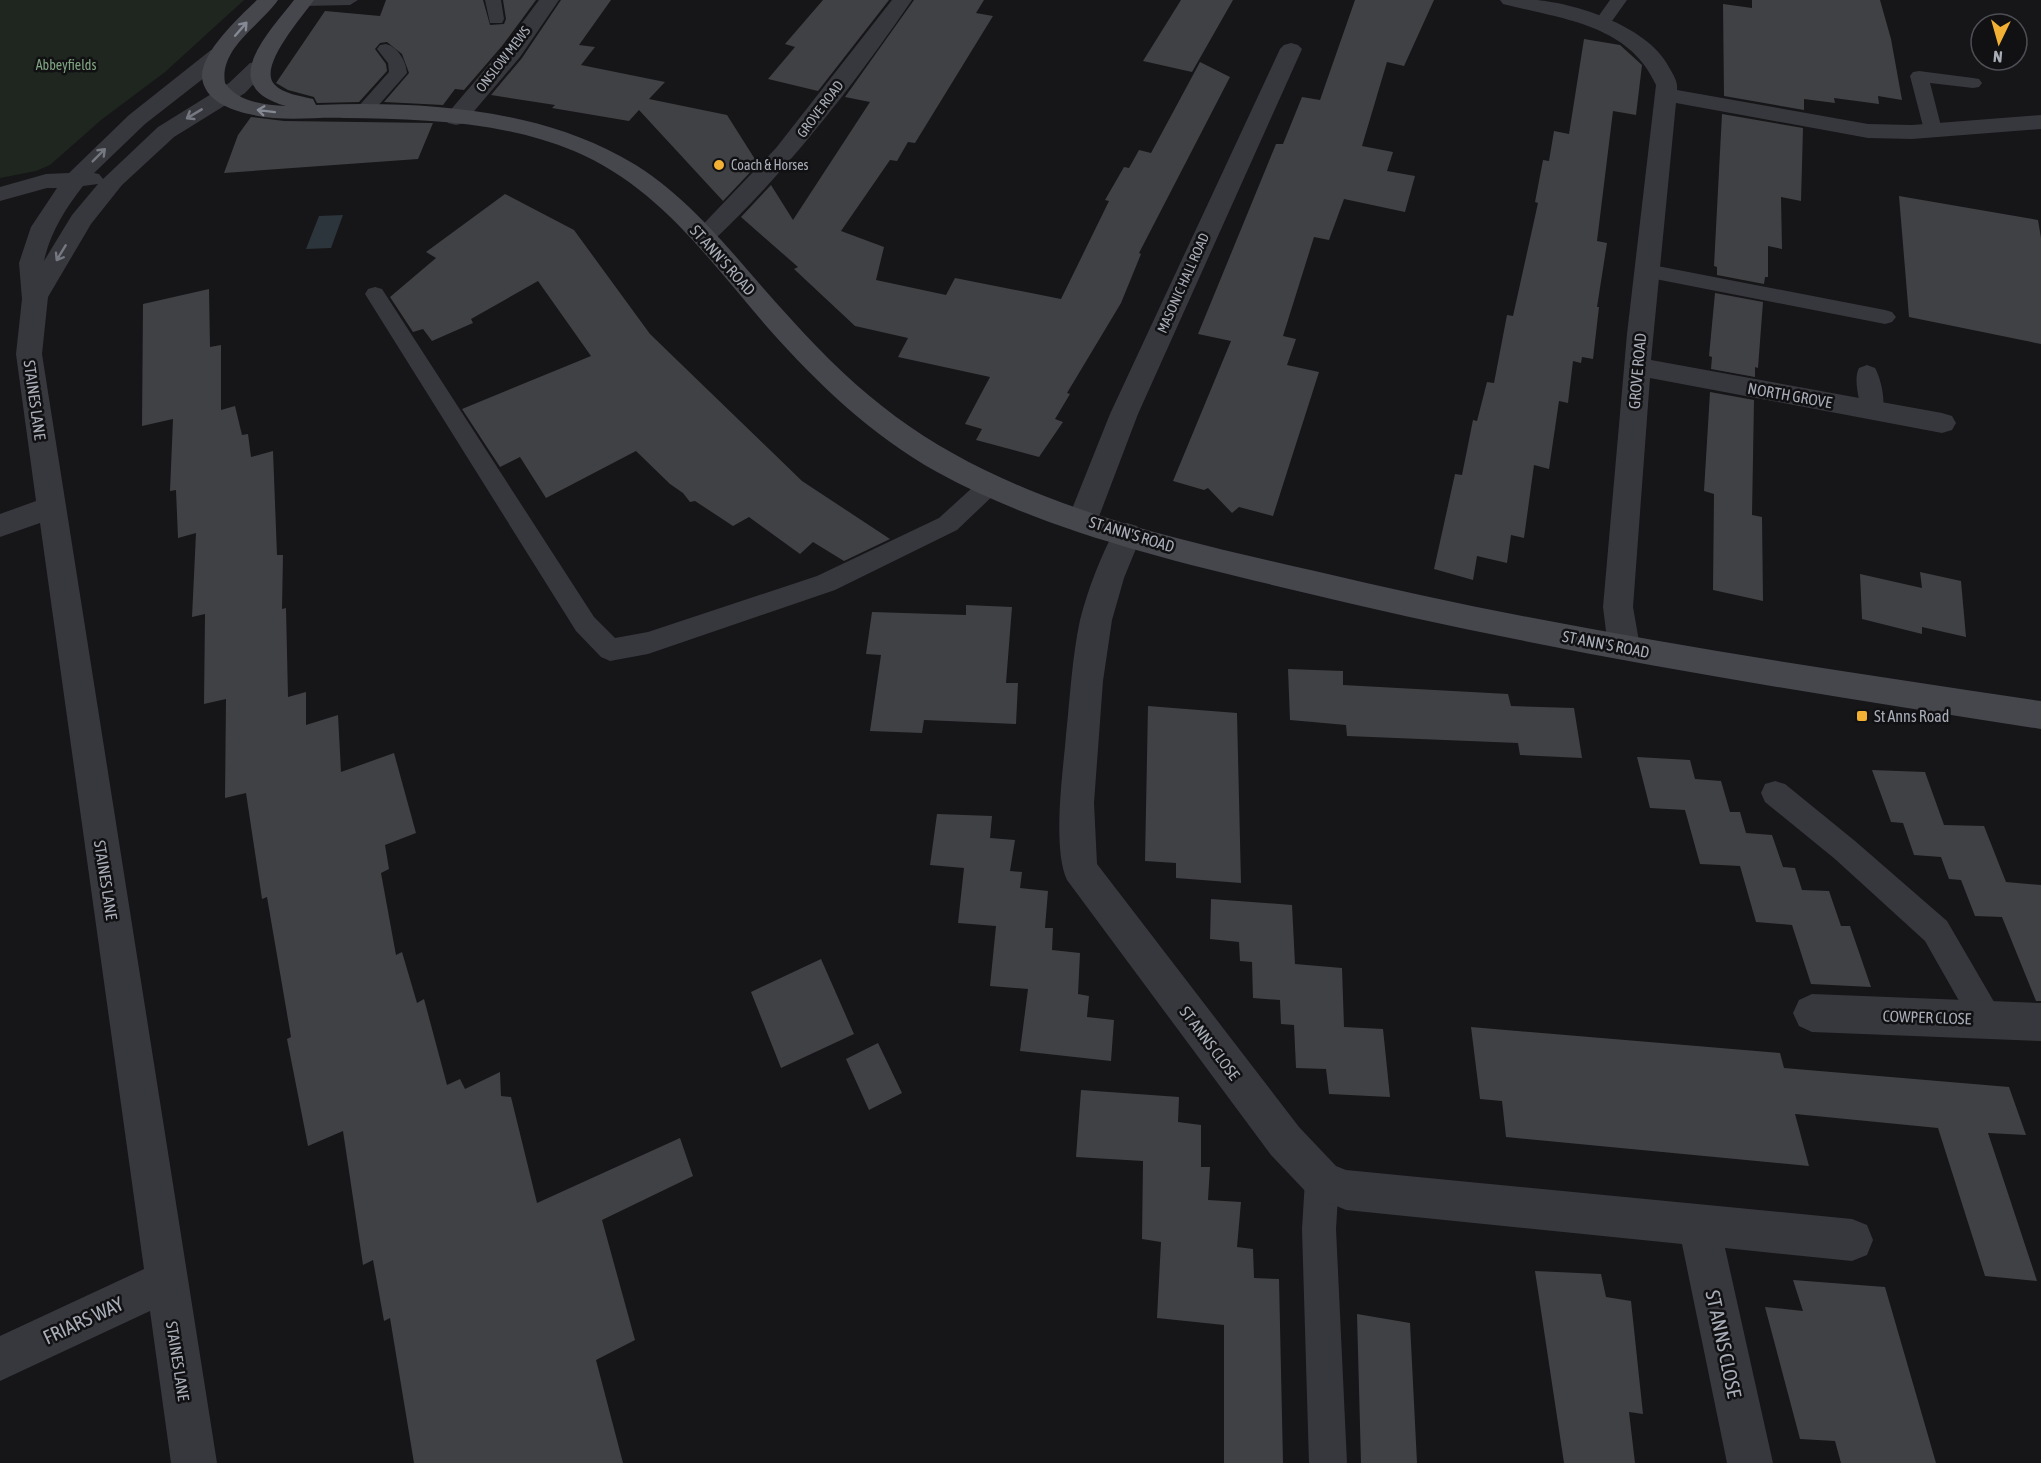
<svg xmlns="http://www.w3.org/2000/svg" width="2041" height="1463" font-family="'Asap Condensed',sans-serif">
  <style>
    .green { fill: #1e261f }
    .water { fill: #2c353c }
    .building { fill: #404145 }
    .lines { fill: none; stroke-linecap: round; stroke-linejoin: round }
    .lane { fill: #37383d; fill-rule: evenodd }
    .street { fill: #37383d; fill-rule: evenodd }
    .secondary { fill: #45474d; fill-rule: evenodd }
    .oneway { stroke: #858993 }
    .oneway2 { stroke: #757881 }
    .poi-dot { fill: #f2b134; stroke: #111113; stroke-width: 2 }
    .labels { text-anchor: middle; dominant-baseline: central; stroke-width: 5; stroke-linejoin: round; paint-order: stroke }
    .far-street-label { font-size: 14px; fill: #a8adb8; stroke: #111113 }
    .far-park-label { font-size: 14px; fill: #7fa381; stroke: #111113 }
    .far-poi-label { font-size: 14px; fill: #a8adb8; stroke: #111113; text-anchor: start }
    .street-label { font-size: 16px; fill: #a8adb8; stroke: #111113 }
    .poi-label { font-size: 16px; fill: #a8adb8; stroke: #111113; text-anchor: start }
    .near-street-label { font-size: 20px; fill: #a8adb8; stroke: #111113 }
  </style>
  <rect width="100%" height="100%" fill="#161618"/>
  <path class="green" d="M0,0H244L165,72L101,120L50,165L36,171L0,178Z"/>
  <path class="water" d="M343,215L331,248L306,249L319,216Z"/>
  <path class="building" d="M386,0H483L490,25L504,24L506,19L503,0H536L502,46L464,90L455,89L443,105L384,102L409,73L402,54L387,42L380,43L375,49L386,64L387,71L359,102L317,103L314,97L288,90L276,83L325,11L380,16Z
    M561,0H611L579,45L595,47L581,65L665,82L649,99L727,115L758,164L723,201L639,110L629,121L552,108L555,105L491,95L522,58Z
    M823,0H889L818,91L768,79L795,47L785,44Z
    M914,0H984L976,13L993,16L915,143L908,142L897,161L890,160L841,231L884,247L876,280L946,295L955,278L1061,299L1109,201L1105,200L1124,167L1129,168L1139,150L1151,153L1200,62L1230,77L1139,253L1141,254L1121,303L1067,393L1070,394L1055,419L1063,422L1039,457L976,440L982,429L965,424L990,377L898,357L908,338L855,326L794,269L798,267L741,217L771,185L793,220L870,102L845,97Z
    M1181,0H1233L1192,72L1143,61Z
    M1355,0H1434L1404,66L1387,62L1362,146L1393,152L1387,171L1415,176L1405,212L1344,199L1329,240L1314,237L1283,336L1296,339L1287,365L1319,372L1273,516L1239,507L1232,513L1208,488L1204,490L1173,481L1231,341L1198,334L1276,144H1283L1302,97L1320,100Z
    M1752,0H1880L1891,39L1902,100L1878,96L1879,104L1834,98L1835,103L1804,99V110L1724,96L1723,4L1752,8Z
    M1584,39L1620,45L1642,65L1636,115L1613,111L1597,241L1607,243L1597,307H1599L1593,359L1582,357L1581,363L1573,361L1568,403L1559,401L1549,469L1534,465L1524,538L1511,535L1507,563L1477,556L1473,580L1434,569L1455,474L1462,475L1473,420L1477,421L1487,382L1494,383L1507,315L1513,316L1538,203L1535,202L1543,160L1549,161L1554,131L1569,134Z
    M1722,114L1803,128L1801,201L1781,197L1782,249L1768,246V277H1765L1764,284L1717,275V267L1714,266Z
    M251,117L284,121L433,123L418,159L224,173L238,135Z
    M505,194L574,230L650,334L802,481L890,539L844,561L813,542L800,554L749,517L733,526L695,501L690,502L683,493L670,484L636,451L546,498L520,457L500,467L462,409L591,356L538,281L471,319L473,323L432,341L423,329L413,332L390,297L436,258L426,252Z
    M1899,196L2038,220L2041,238V344L1909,317Z
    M209,289L210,347L221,345V410L235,406L242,435L248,434L251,457L273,451L277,555H283L282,609L286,608L288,697L306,692V725L338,715L341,772L394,753L416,833L385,845L389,869L381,873L396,955L402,952L417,1003L424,999L447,1085L460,1079L465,1089L500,1072L501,1096L511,1097L537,1203L680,1138L693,1176L602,1220L635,1340L596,1360L623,1463H414L390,1318L384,1321L373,1260L363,1265L343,1131L308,1146L287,1039L291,1037L267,897L262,899L246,793L225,798L226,699L204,704L205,614L192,617L196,533L178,538L176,490L170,491L173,419L142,426L143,304Z
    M1715,293L1763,302L1758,368L1755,367V377L1711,369L1712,357L1709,356Z
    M1710,392L1754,400L1752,515L1762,517L1763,601L1713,590L1714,494L1704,491Z
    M1920,572L1961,581L1966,637L1922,627V634L1862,619L1860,574L1922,588Z
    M966,605L1012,607L1006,683H1018L1016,724L924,720L922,733L870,731L881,655L866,654L872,612L966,615Z
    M1288,669L1343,671V685L1508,694L1511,706L1574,708L1582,758L1520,755L1518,743L1347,736L1346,725L1290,720Z
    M1148,706L1237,713L1241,883L1176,878V863L1145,861Z
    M1637,757L1690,760L1695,779L1721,781L1730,812H1740L1746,833L1772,835L1783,867L1795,868L1802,890L1829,891L1841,926H1850L1871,987L1811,984L1792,925L1756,922L1740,866L1700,864L1685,810L1650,808Z
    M1872,770L1925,772L1944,825L1984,826L2006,882L2041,885V1001H2036L2002,917L1975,916L1961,880L1949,879L1941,857L1914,855L1903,823L1891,822Z
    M937,814L992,816L990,838L1015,840L1010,871L1022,872L1020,888L1048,891L1045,928H1053L1052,950L1080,953L1078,994L1089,996L1087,1017L1114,1020L1111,1061L1020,1051L1028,989L990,986L996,926L958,923L964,868L930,865Z
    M1211,899L1292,905L1295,964L1342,968L1344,1027L1383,1029L1390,1097L1329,1094L1326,1069L1296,1068L1294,1025L1281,1024L1280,1000L1253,998L1252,962L1240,961L1239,942L1210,939Z
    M821,959L854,1034L781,1068L751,992Z
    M1471,1027L1780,1053L1784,1068L2009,1087L2026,1135L1988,1133L2037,1281L1985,1276L1938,1128L1795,1114L1809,1166L1506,1137L1502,1101L1480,1099Z
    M878,1043L902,1093L869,1110L846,1059Z
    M1081,1090L1179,1097L1178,1122L1201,1125V1167H1210L1208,1200L1241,1202L1237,1247L1253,1249L1254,1278L1279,1279L1283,1463H1224V1325L1157,1318L1161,1242L1142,1239L1143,1161L1076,1157Z
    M1535,1271L1601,1274L1606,1297L1631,1301L1643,1414L1629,1412L1635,1463H1564Z
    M1793,1280L1885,1287L1936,1463H1841L1835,1441L1800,1439L1765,1307L1803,1311Z
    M1357,1314L1410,1323L1417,1463H1361Z"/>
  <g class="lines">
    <path class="lane" d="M295,0H358L350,5L303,6L297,5Z
      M485,0H501L504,19L502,23H490Z
      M1610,0H1627L1607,28H1595L1593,24Z
      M386,44C398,47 406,61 407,73L369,116H357L354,112L357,108L389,72L388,63L377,49L380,45Z
      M1919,71L1973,78L1979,79L1982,83L1979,87L1973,88L1930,83L1942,130L1940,134H1926L1924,130L1910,76L1913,72Z
      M1647,264L1885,310L1892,312L1896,317L1892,322L1885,324L1640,276L1637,271L1640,266Z
      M375,287L382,289L594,617L615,638L648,632L817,576L939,518L983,478L991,475L999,478L1003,484L999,490L957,530L835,590L648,654L610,661L601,657L576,631L365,294L368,289Z
      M1867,365L1875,368C1881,378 1887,405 1881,416L1873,418L1865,416C1859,405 1853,378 1859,368Z
      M1775,781L1785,784L1855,841L1947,921L1997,1007L2002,1018L1997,1029L1986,1033L1975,1029L1925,941L1835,859L1765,802L1761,793L1765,784Z
      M1322,1163L1334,1168L1339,1180L1336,1229L1347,1463H1309L1302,1229L1305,1180L1310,1168Z"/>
    <path class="street" d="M539,0H559L520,57L464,123L456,125L448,123L445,118L448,113L504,47Z
      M892,0H912C853,86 789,169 713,241L704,244L695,241L692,236L776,148Z
      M1500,0C1512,0 1525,0 1537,0C1579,4 1651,28 1670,69C1674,76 1678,82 1677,90L1868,124L1912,125L2041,115V129L1912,139L1868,138L1676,103L1651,360L1942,413L1952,416L1956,423L1952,430L1942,433L1650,378L1633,607L1640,647L1635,656L1624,660L1613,656L1608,647L1603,607L1627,334L1656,85C1629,24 1561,19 1503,4Z
      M1291,43L1298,45L1302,49L1138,414L1098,519L1093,527L1083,530L1073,527L1068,519L1110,414L1280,49L1284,45Z
      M219,49L227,50L230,55L227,60L145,124L94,173L99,174L103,179L158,127L229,83L250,63L258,62L266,63L269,68L245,93L174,137L122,185L91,224L48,297L42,354L217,1463H171L150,1311L0,1381V1336L144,1269L40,523L0,537V514L36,501L16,354L22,299L19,263L31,227L57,188H47L0,201V187L46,174L69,173L129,115L211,50ZM98,184L72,215L44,261C50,233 65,209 83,186Z
      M1127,523L1137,526L1142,534L1124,578L1112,620L1103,681L1094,803L1097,864L1299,1127L1336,1166L1346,1170L1852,1219L1867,1225L1873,1240L1867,1255L1852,1261L1725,1248L1773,1463H1727L1682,1244L1346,1210L1308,1194L1271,1155L1067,880C1052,847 1063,772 1066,735C1070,697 1072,658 1080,620C1088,589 1101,555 1117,526Z
      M1812,994L2041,1003V1041L1812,1032L1799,1026L1793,1013L1799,1000Z"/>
    <path class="secondary" d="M257,0H278C261,25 219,48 225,83C238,102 264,105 286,106C215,86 268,34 294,0H314C303,16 258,66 274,84C283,94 301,96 313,99L316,105C416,101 530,107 620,156C690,193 737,261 790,318C867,404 935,453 1042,495C1130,530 1224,550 1315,571C1555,629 1798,665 2041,701V729C1789,690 1537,650 1289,589C1170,560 1045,531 937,472C871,435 818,384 768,328C710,261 658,186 574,151C502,121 420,119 344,118C312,117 280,122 249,114C230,110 204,100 202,77C201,52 240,16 257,0Z"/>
  </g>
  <defs><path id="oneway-shaft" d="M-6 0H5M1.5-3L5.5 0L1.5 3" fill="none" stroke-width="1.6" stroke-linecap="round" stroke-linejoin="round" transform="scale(1.5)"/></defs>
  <g class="oneway">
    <use href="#oneway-shaft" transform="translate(241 29) rotate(-49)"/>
    <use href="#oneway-shaft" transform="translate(266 111) rotate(-173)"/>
  </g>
  <g class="oneway2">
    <use href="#oneway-shaft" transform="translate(194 114) rotate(149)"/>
    <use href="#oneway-shaft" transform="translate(99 155) rotate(-45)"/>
    <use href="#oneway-shaft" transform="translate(61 253) rotate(121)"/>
  </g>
  <g class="poi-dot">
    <circle cx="719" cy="165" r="6"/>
    <rect x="1856" y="710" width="12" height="12" rx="3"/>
  </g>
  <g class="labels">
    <g class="far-street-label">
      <text transform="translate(503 59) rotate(-52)">ONSLOW MEWS</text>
      <text transform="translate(820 109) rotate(-53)">GROVE ROAD</text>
      <text transform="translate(1183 283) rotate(-66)">MASONIC HALL ROAD</text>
    </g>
    <g class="far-park-label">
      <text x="66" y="65">Abbeyfields</text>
    </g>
    <g class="far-poi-label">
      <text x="731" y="165">Coach &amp; Horses</text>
    </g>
    <g class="street-label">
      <text transform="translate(723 260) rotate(48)">ST ANN'S ROAD</text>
      <text transform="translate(1637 371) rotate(-85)">GROVE ROAD</text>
      <text transform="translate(1790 395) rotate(10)">NORTH GROVE</text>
      <text transform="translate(35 400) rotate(82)">STAINES LANE</text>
      <text transform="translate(1132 534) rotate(17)">ST ANN'S ROAD</text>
      <text transform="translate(1606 644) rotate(11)">ST ANN'S ROAD</text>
      <text transform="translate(106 880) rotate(81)">STAINES LANE</text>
      <text transform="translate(1927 1017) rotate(2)">COWPER CLOSE</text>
      <text transform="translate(1210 1043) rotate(53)">ST ANNS CLOSE</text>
      <text transform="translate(178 1361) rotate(81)">STAINES LANE</text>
    </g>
    <g class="poi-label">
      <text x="1874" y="716">St Anns Road</text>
    </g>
    <g class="near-street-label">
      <text transform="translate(83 1320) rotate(-25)">FRIARS WAY</text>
      <text transform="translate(1724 1344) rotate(78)">ST ANNS CLOSE</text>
    </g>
  </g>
  <g transform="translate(1999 42) rotate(185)"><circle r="28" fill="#111113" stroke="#4d4f55" stroke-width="1.5"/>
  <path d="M0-4.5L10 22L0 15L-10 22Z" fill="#f2b134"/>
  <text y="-9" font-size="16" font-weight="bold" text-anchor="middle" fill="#a8adb8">N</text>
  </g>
</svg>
